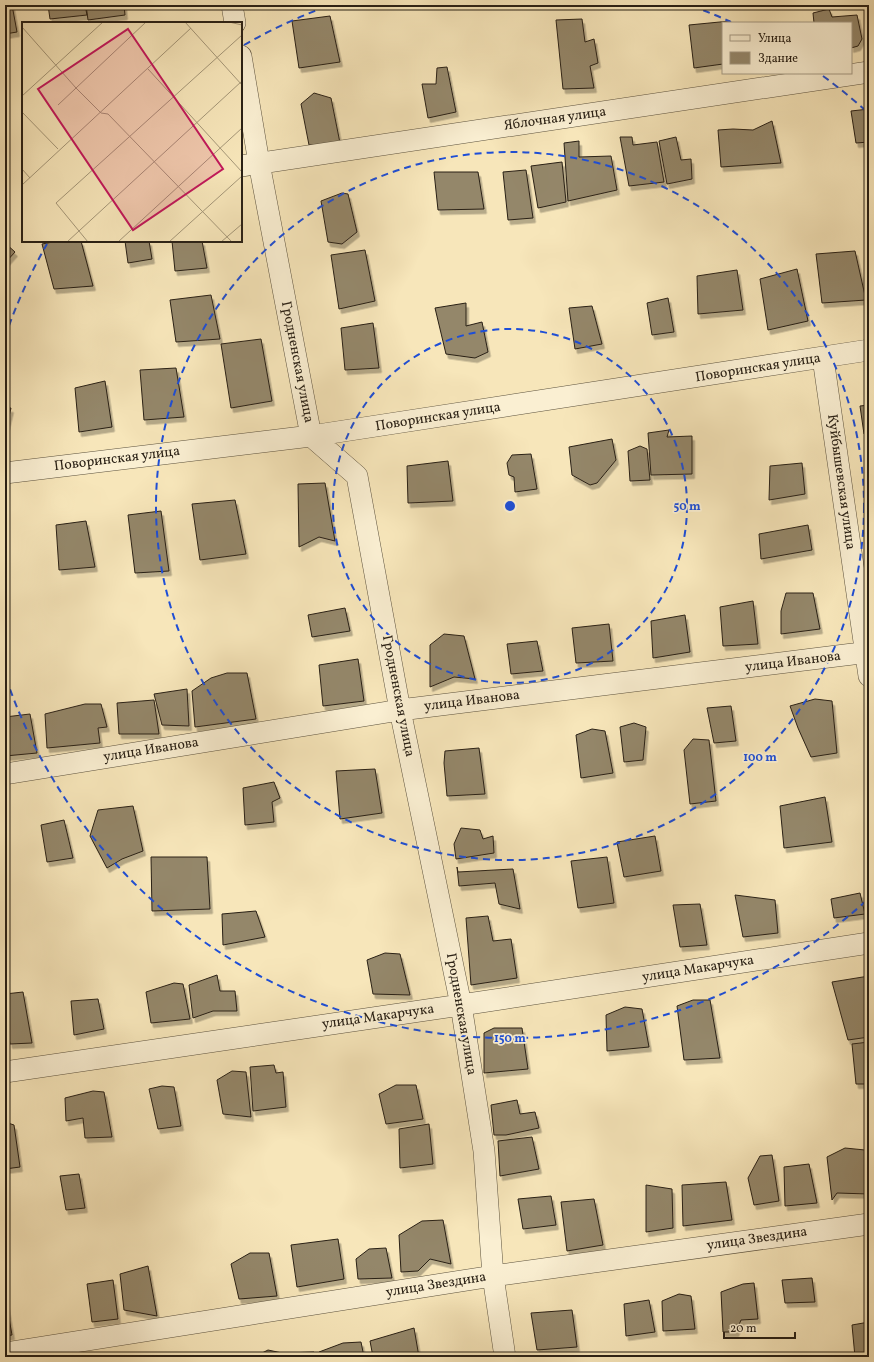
<svg xmlns="http://www.w3.org/2000/svg" width="874" height="1362" font-family="Vollkorn,serif">
  <style>
    .building { fill: #94876b; stroke: #292015; filter: url(#shadow) }
    .lines { fill: none; stroke-linecap: round; stroke-linejoin: round }
    .street-casing { stroke: #5c523e; stroke-width: 22 }
    .street { stroke: #faefd2; stroke-width: 21 }
    .ring { fill: none; stroke: #1d4ed8; stroke-width: 2; stroke-dasharray: 7 5 }
    .labels { text-anchor: middle; dominant-baseline: central; stroke-width: 3.5; stroke-linejoin: round; paint-order: stroke }
    .street-label { font-size: 14px; fill: #292015; stroke: #faefd2 }
    .inset-road { fill: none; stroke: #a59778; stroke-width: 1 }
    .view { fill: #c2185b; fill-opacity: 0.15; stroke: #c2185b; stroke-width: 2 }
    .inset-edge { fill: none; stroke: #292015; stroke-width: 2 }
    .centre { fill: #1d4ed8; stroke: #faefd2; stroke-width: 2 }
    .ring-label { font-size: 12px; text-anchor: middle; font-weight: bold; fill: #1d4ed8; stroke: #faefd2; stroke-width: 3.5; stroke-linejoin: round; paint-order: stroke }
  </style>
  <defs>
    <filter id="shadow"><feDropShadow dx="2.5" dy="4.5" stdDeviation="0" flood-color="#0004"/></filter>
  </defs>
  <rect width="100%" height="100%" fill="#f7e6ba"/>
  <filter id="stains"><feTurbulence type="fractalNoise" baseFrequency=".005" numOctaves="4"/><feColorMatrix values="0 0 0 0 .2 0 0 0 0 .09 0 0 0 0 .02 0 0 0 .5 -.17"/></filter>
  <radialGradient id="worn" r=".72"><stop offset=".6" stop-color="#630" stop-opacity="0"/><stop offset="1" stop-color="#630" stop-opacity=".3"/></radialGradient>
  <path class="building" d="M5,5H12L17,32L5,34Z
    M48,5H85L87,15L50,19Z
    M86,5H124L125,15L88,20Z
    M829,9L832,17L857,15L862,39L858,46L851,48V23H814L813,13Z
    M330,16L340,62L299,68L292,21Z
    M582,19L585,42L594,39L598,63L590,66L594,88L563,89L556,20Z
    M730,21L731,23H723V64L694,68L689,25Z
    M447,67L456,112L428,118L422,84H436L437,68Z
    M314,93L331,98L340,143L309,145L301,104Z
    M869,109V142L856,143L851,111Z
    M772,121L781,163L721,167L718,130L733,129L753,130Z
    M620,137H632L633,145L657,142L664,182L629,186Z
    M676,137L681,160L691,159L692,179L667,184L659,141Z
    M579,141V157L611,156L617,190L568,201L564,143Z
    M562,162L566,202L538,208L531,166Z
    M526,170L533,218L508,220L503,172Z
    M434,172H478L484,209L438,210Z
    M342,193L348,194L357,232L342,244L328,242L321,201Z
    M58,241H81L93,286L54,289L42,244Z
    M125,241H149L152,259L128,263Z
    M172,241H202L207,268L175,271Z
    M5,243L15,252L5,263Z
    M365,250L375,301L339,309L331,255Z
    M855,251L866,300L822,303L816,254Z
    M797,269L808,321L768,330L760,279Z
    M737,270L743,310L698,314L697,276Z
    M211,295L220,339L176,342L170,300Z
    M668,298L674,332L652,335L647,303Z
    M466,303V326L482,322L488,352L475,358L446,354L435,308Z
    M592,306L602,344L575,349L569,308Z
    M373,323L379,368L345,370L341,328Z
    M261,339L272,401L231,408L221,344Z
    M176,368L184,417L144,420L140,370Z
    M105,381L112,427L79,432L75,388Z
    M869,405V434H864L860,406Z
    M5,408H11L5,433Z
    M669,430L667,437L692,436V474L651,475L648,433Z
    M612,439L616,460L597,483L590,485L572,475L569,447Z
    M640,446L647,449L650,480L630,481L628,451Z
    M531,454L537,489L515,492L514,477L509,475L507,463L512,455Z
    M448,461L453,501L408,503L407,466Z
    M802,463L805,494L769,500L770,466Z
    M325,483L335,541L319,537L299,547L298,484Z
    M235,500L246,554L200,560L192,504Z
    M161,511L169,571L135,573L128,515Z
    M86,521L95,567L59,570L56,525Z
    M808,525L812,550L761,559L759,534Z
    M786,593H813L820,629L781,634V611Z
    M753,601L758,644L723,646L720,607Z
    M345,608L350,631L312,637L308,615Z
    M685,615L690,652L653,658L651,621Z
    M609,624L613,661L576,663L572,628Z
    M444,634L464,636L475,679L454,677L430,687V645Z
    M537,641L543,671L511,674L507,644Z
    M358,659L364,701L323,706L319,665Z
    M227,673H247L256,719L195,727L192,691L211,678Z
    M187,689L189,726L162,725L154,694Z
    M815,699L832,701L837,753L811,757L798,728L790,706Z
    M154,700L159,734H119L117,703Z
    M85,704H101L107,727L98,728L100,743L47,748L45,714Z
    M731,706L736,741L714,743L707,708Z
    M30,714L37,753L5,756V717Z
    M634,723L646,727L643,760L624,762L620,727Z
    M592,729L605,731L613,773L581,778L576,735Z
    M693,739L709,740L716,801L690,804L684,750Z
    M479,748L485,794L447,796L444,763L445,751Z
    M375,769L382,813L340,819L336,771Z
    M274,782L280,798L272,802L274,822L245,825L243,788Z
    M825,797L832,842L784,848L780,806Z
    M133,806L143,851L122,859L107,868L90,836L98,810Z
    M64,820L73,858L47,862L41,825Z
    M461,828L480,830L483,839L493,836L494,853L456,859L454,844Z
    M655,836L661,871L624,877L617,842Z
    M151,857H207L210,909L152,911Z
    M607,857L614,903L578,908L571,861Z
    M457,867L458,872L513,869L520,909L499,904L495,883L459,886Z
    M860,893L865,914L834,918L831,899Z
    M735,895L775,900L778,933L743,937Z
    M700,904L707,945L680,947L673,905Z
    M256,911L265,937L223,945L222,914Z
    M488,916L493,941L511,939L517,978L471,985L466,918Z
    M385,953L400,954L410,995L373,994L367,960Z
    M217,975L220,991H235L237,1011H213L193,1018L189,985Z
    M869,976V1037L848,1040L832,982Z
    M174,983L183,984L190,1019L151,1023L146,992Z
    M23,992L32,1043L10,1044L5,1011V994Z
    M98,999L104,1029L74,1035L71,1001Z
    M693,1000H710L720,1058L684,1060L677,1006Z
    M625,1007L642,1009L649,1047L607,1051L606,1015Z
    M494,1028H522L528,1069L484,1073V1033Z
    M869,1042V1084H856L852,1044Z
    M274,1065L276,1073L283,1072L286,1107L253,1111L250,1067Z
    M232,1071L246,1072L251,1117L223,1114L217,1080Z
    M396,1085H416L423,1119L386,1124L379,1094Z
    M162,1086L174,1087L181,1126L158,1129L149,1089Z
    M93,1091L104,1092L112,1137L85,1138L83,1118L66,1121L65,1098Z
    M517,1100L520,1114L535,1112L539,1128L506,1135H494L491,1105Z
    M5,1122L14,1125L20,1167L5,1169Z
    M429,1124L433,1164L400,1168L399,1129Z
    M532,1137L539,1169L500,1176L498,1141Z
    M845,1148L865,1150L869,1177V1194L837,1193L832,1200L827,1157Z
    M772,1155L779,1201L754,1205L748,1178L760,1156Z
    M809,1164L817,1203L785,1206L784,1167Z
    M79,1174L85,1208L66,1210L60,1176Z
    M726,1182L732,1220L683,1226L682,1185Z
    M646,1185L672,1189L673,1228L646,1232Z
    M551,1196L556,1225L523,1229L518,1199Z
    M594,1199L603,1245L567,1251L561,1202Z
    M443,1220L451,1264L430,1259L418,1271L401,1272L399,1235L422,1221Z
    M338,1239L344,1279L297,1287L291,1245Z
    M386,1248L392,1278L358,1279L356,1259L369,1249Z
    M250,1253H269L277,1296L239,1299L231,1264Z
    M148,1266L157,1316L124,1310L120,1274Z
    M812,1278L815,1302L785,1303L782,1280Z
    M113,1280L118,1319L92,1322L87,1284Z
    M754,1283L758,1319L741,1320L736,1332H723L721,1292L743,1284Z
    M679,1294L691,1296L695,1329L663,1331L662,1301Z
    M649,1300L655,1332L626,1336L624,1304Z
    M5,1301H6L12,1335L5,1336Z
    M572,1310L577,1347L537,1350L531,1313Z
    M869,1322V1357H855L852,1325Z
    M414,1328L419,1357H373L370,1341Z
    M361,1342L364,1357H320L319,1352L343,1343Z
    M268,1350L282,1353L283,1357H254Z
    M314,1352L315,1357H287L286,1353Z"/>
  <g class="lines">
    <defs>
      <path id="street" d="M232,5L235,23
        M241,56L259,163L311,436L357,476L400,710L461,1005L484,1151L493,1276L505,1357
        M241,166L869,72
        M823,358L869,676
        M5,473L311,436L869,350
        M5,774L400,710L869,652
        M5,1072L461,1005L869,943
        M5,1353L493,1276L869,1224"/>
    </defs>
    <use href="#street" class="street-casing"/>
    <use href="#street" class="street"/>
  </g>
  <g class="ring">
    <circle cx="510" cy="506" r="177"/>
    <circle cx="510" cy="506" r="354"/>
    <path d="M866 901A532 532 0 0 1 5 675M5 337A532 532 0 0 1 47 244M244 45A532 532 0 0 1 328 6M692 6A532 532 0 0 1 731 22M823 76A532 532 0 0 1 866 111"/>
  </g>
  <g class="labels">
    <g class="street-label">
      <text transform="translate(555 119) rotate(-8)">Яблочная улица</text>
      <text transform="translate(297 362) rotate(79)">Гродненская улица</text>
      <text transform="translate(758 368) rotate(-9)">Поворинская улица</text>
      <text transform="translate(438 417) rotate(-9)">Поворинская улица</text>
      <text transform="translate(117 459) rotate(-7)">Поворинская улица</text>
      <text transform="translate(841 482) rotate(82)">Куйбышевская улица</text>
      <text transform="translate(793 662) rotate(-7)">улица Иванова</text>
      <text transform="translate(398 696) rotate(79)">Гродненская улица</text>
      <text transform="translate(472 701) rotate(-7)">улица Иванова</text>
      <text transform="translate(151 750) rotate(-9)">улица Иванова</text>
      <text transform="translate(698 969) rotate(-9)">улица Макарчука</text>
      <text transform="translate(461 1014) rotate(80)">Гродненская улица</text>
      <text transform="translate(378 1017) rotate(-8)">улица Макарчука</text>
      <text transform="translate(757 1239) rotate(-8)">улица Звездина</text>
      <text transform="translate(436 1285) rotate(-9)">улица Звездина</text>
    </g>
  </g>
  <g transform="translate(22 22)">
    <rect width="220" height="220" fill="#f7e6ba"/>
    <path class="inset-road" d="M163,0L220,63M207,0L220,3M0,5L54,66L79,91L86,92L210,220M126,47L220,150M0,74L81,0M36,83L124,0M0,90L36,127M0,147L8,156M0,163L169,6M45,220L220,59M66,220L34,181L220,13M96,220L220,106M147,220L220,154M199,220L220,202"/>
    <path class="view" d="M106,7L201,147L111,208L16,67Z"/>
    <rect width="220" height="220" class="inset-edge"/>
  </g>
  <circle cx="510" cy="506" r="6" class="centre"/>
  <g class="ring-label">
    <text x="687" y="510">50 m</text>
    <text x="760" y="761">100 m</text>
    <text x="510" y="1042">150 m</text>
  </g>
  <rect width="874" height="1362" fill="none" stroke="#f7e6ba" stroke-width="20"/>
  <rect x="6" y="6" width="862" height="1350" fill="none" stroke="#292015" stroke-width="2"/>
  <rect x="10" y="10" width="854" height="1342" fill="none" stroke="#292015"/>
  <rect x="722" y="22" width="130" height="52" fill="#faefd2" stroke="#a69c86"/>
  <rect x="730" y="35" width="20" height="6" fill="#faefd2" stroke="#a69c86"/>
  <text x="758" y="42" font-size="12" fill="#292015">Улица</text>
  <rect x="730" y="52" width="20" height="12" fill="#94876b" stroke="#a69c86"/>
  <text x="758" y="62" font-size="12" fill="#292015">Здание</text>
  <path d="M724 1332v6h71v-6" fill="none" stroke="#292015" stroke-width="2"/>
  <text x="730" y="1332" font-size="12" fill="#292015" stroke="#faefd2" stroke-width="3" paint-order="stroke">20 m</text>
  <rect width="100%" height="100%" filter="url(#stains)"/>
  <rect width="100%" height="100%" fill="url(#worn)"/>
</svg>
